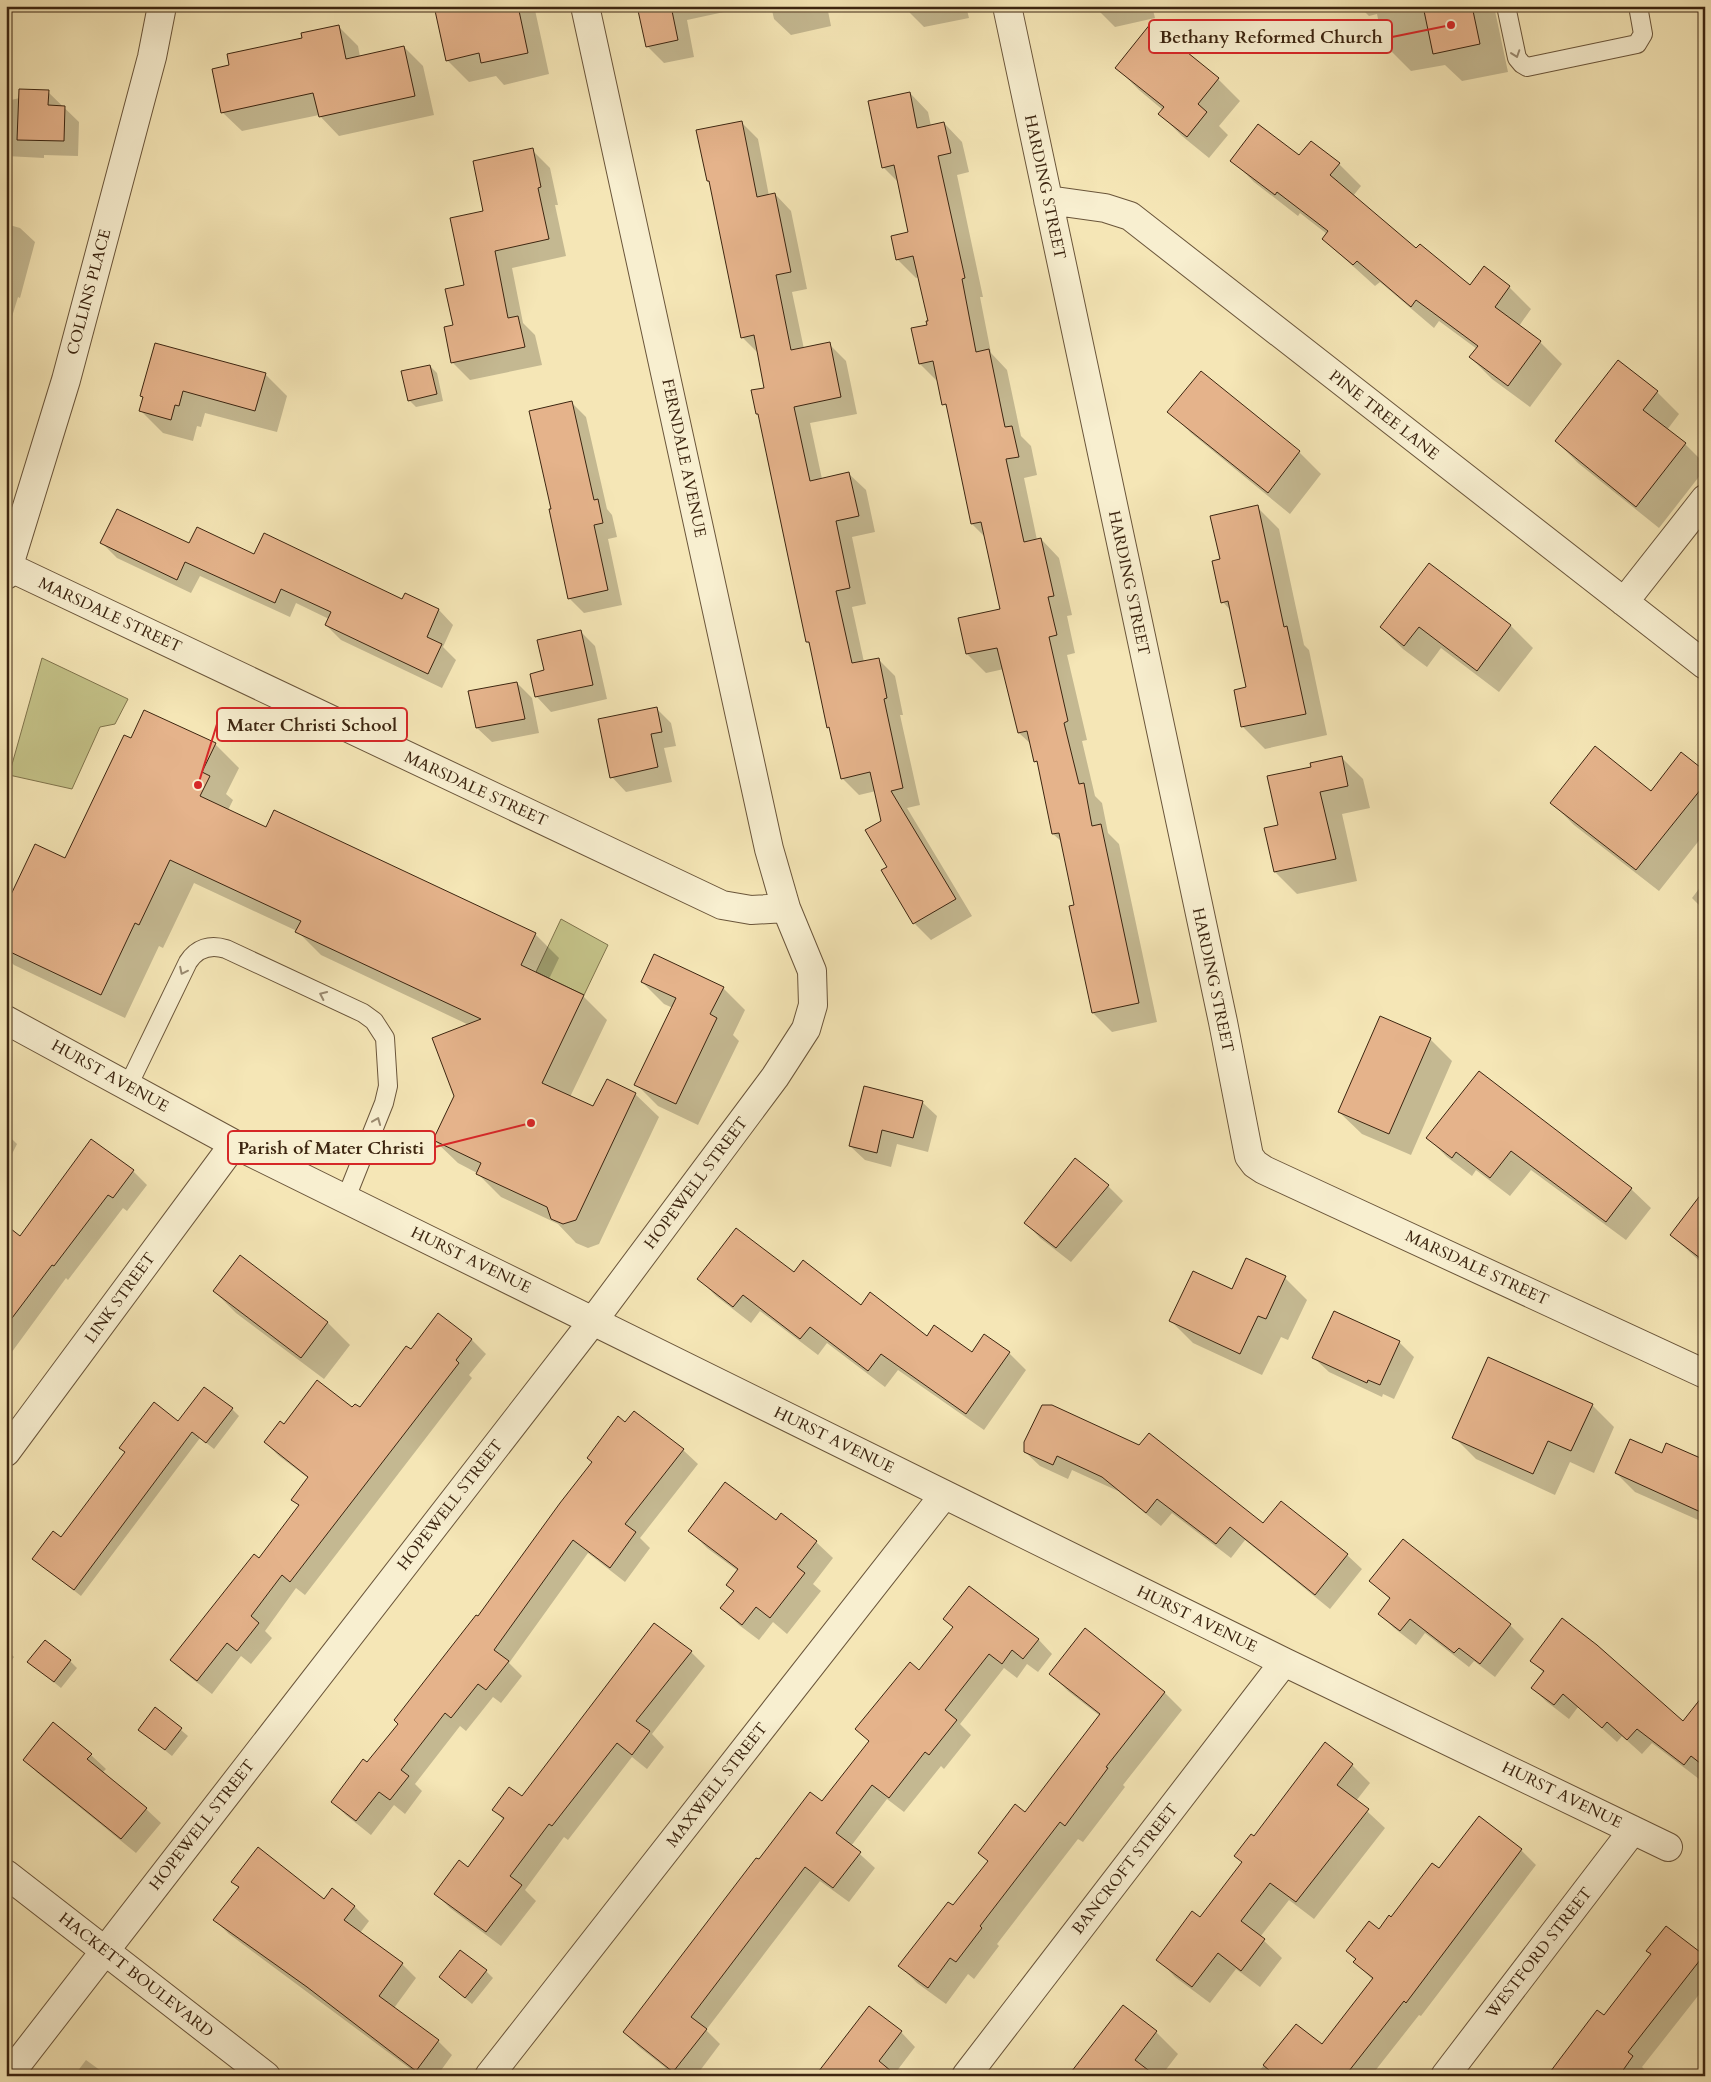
<svg xmlns="http://www.w3.org/2000/svg" width="1711" height="2082" font-family="Cardo,serif">
  <style>
    .green { fill: #c4c288; stroke: #80744c }
    .shadow { fill: #0003 }
    .building { fill: #e5b38b; stroke: #3c2510 }
    .lines { fill: none; stroke-linecap: round; stroke-linejoin: round }
    .lane-casing { stroke: #6a553a; stroke-width: 20 }
    .street-casing { stroke: #6a553a; stroke-width: 30 }
    .lane { stroke: #f8efd0; stroke-width: 18 }
    .street { stroke: #f8efd0; stroke-width: 28 }
    .oneway { stroke: #9a8a70 }
    .labels { text-anchor: middle; dominant-baseline: central; stroke-width: 4.5; stroke-linejoin: round; paint-order: stroke }
    .street-label { font-size: 16px; fill: #3c2510; stroke: #f8efd0 }
    .leader { fill: none; stroke: #d62828; stroke-width: 2 }
    .callout-dot { fill: #d62828; stroke: #f8efd0; stroke-width: 2 }
    .callout { fill: #f8efd0; stroke: #d62828; stroke-width: 2 }
    .callout-label { font-size: 18px; text-anchor: middle; font-weight: bold; fill: #3c2510 }
  </style>
  <rect width="100%" height="100%" fill="#f5e6b6"/>
  <filter id="stains"><feTurbulence type="fractalNoise" baseFrequency=".004" numOctaves="4"/><feColorMatrix values="0 0 0 0 .2 0 0 0 0 .09 0 0 0 0 .02 0 0 0 .5 -.17"/></filter>
  <radialGradient id="worn" r=".72"><stop offset=".6" stop-color="#630" stop-opacity="0"/><stop offset="1" stop-color="#630" stop-opacity=".3"/></radialGradient>
  <path class="green" d="M42,658L128,699L115,724L100,727L72,789L9,775Z
    M561,919L608,945L584,995L536,972Z"/>
  <path class="shadow" d="M440,6H531L535,10L549,74L504,85L496,76L469,82L447,60Z
    M638,6H752L687,20L694,57L664,63L647,46Z
    M771,6H849L828,11L831,26L791,35L774,19Z
    M906,6H966L969,18L924,27L907,10Z
    M1094,6H1152L1155,18L1115,27Z
    M1359,6H1494L1508,72L1462,81L1445,65L1411,71L1383,43L1377,14L1369,16Z
    M338,26L358,46L360,57L404,47L423,66L434,115L339,136L319,115L242,131L222,112L231,66Z
    M1117,68L1218,79L1240,101L1219,126L1228,135L1209,158L1182,136L1160,114L1163,110L1139,90Z
    M48,92L79,122L78,156L44,155V158L6,156V101Z
    M910,93L928,112L931,126L944,123L962,142L969,172L957,175L983,297H980L991,353L1007,370L1021,436L1031,446L1037,475L1024,478L1037,540L1041,539L1059,558L1072,615L1067,616L1075,653L1067,655L1087,740L1082,741L1095,796L1102,803L1108,833L1119,844L1157,1022L1112,1032L1093,1013L1075,906L1062,842L1053,834L1039,764L1035,761L1032,745L1019,733L1004,669L986,673L967,654L959,619L1002,610L986,538L972,524L948,408L944,404L939,383L920,364L929,322L919,277L916,278L897,259L910,233L900,184L883,167Z
    M741,122L758,139L769,196L775,194L791,211L807,289L792,292L804,349L829,344L846,361L857,414L810,423L822,479L849,474L866,490L875,532L852,537L866,604L852,607L864,662L878,659L895,676L903,715H900L920,805L907,808L972,916L931,940L914,923L883,870L888,867L883,821L876,791L859,795L842,778L832,731L828,727L811,646L807,642L760,416L757,414L765,389L758,353L742,337L711,184L708,181Z
    M532,150L550,168L558,205H555L566,256L512,268L523,323L535,335L542,365L470,380L452,362L454,326L466,286Z
    M1299,157L1339,164L1361,186L1353,196L1416,250L1470,287L1484,268L1509,287L1531,309L1519,326L1540,342L1562,364L1530,407L1492,379L1470,357L1477,349L1439,321L1434,328L1380,282L1375,286L1323,239L1327,234L1300,213L1298,216L1254,182L1232,160Z
    M6,224L20,228L35,242L20,298L18,297L7,333Z
    M1618,362L1657,392L1679,414L1667,430L1685,444L1705,464V469L1659,528L1578,463L1556,441Z
    M430,366L437,373L443,401L416,407L409,400Z
    M1201,372L1299,452L1321,474L1290,514L1191,433L1169,411Z
    M265,374L287,396L277,432L205,413L201,427L197,426L193,441L163,433L141,411L144,398L141,395Z
    M572,403L586,417L607,509L612,515L617,537L608,539L622,605L584,613L569,598L552,510Z
    M1257,507L1279,529L1304,645L1309,650L1327,735L1265,749L1243,727L1235,691L1248,688L1231,611L1223,602L1221,560Z
    M102,543L190,545L255,556L403,601L406,595L439,610L453,625L443,647L456,660L442,688L341,640L326,625L329,619L296,603L290,617L200,576L191,593L117,558Z
    M1429,564L1511,626L1533,648L1499,692L1441,648L1427,667L1403,649L1381,627Z
    M580,631L595,646L607,699L551,712L537,697L532,675L546,671Z
    M517,683L532,698L539,733L492,742L477,728Z
    M656,708L671,723L676,746L664,748L672,782L626,792L612,777Z
    M132,740L215,744L239,768L226,794L233,800L228,810L266,828L535,934L559,958L549,979L583,996L607,1020L570,1097L594,1108L635,1094L659,1117L599,1244L588,1248L576,1243L558,1224L501,1197L477,1173L458,1163L434,1140L455,1096L469,1025L321,955L297,931L194,883L163,948L159,946L125,1018L14,965L6,957V908L65,860Z
    M1341,757L1363,779L1370,808L1342,814L1357,881L1297,894L1275,872L1266,829L1279,826L1312,768Z
    M1705,772V833L1659,891L1574,825L1552,803L1651,792Z
    M1705,881V911L1692,898Z
    M642,982L723,988L745,1010L733,1035L739,1041L698,1125L658,1106L636,1084L673,1008L664,1004Z
    M1430,1039L1452,1061L1411,1155L1362,1134L1339,1112Z
    M1479,1072L1631,1189L1651,1208L1626,1240L1531,1170L1510,1196L1476,1170L1472,1176L1447,1157L1428,1138Z
    M922,1102L937,1116L928,1152L897,1144L891,1167L865,1160L850,1146Z
    M6,1133L17,1144L6,1166Z
    M133,1171L147,1185L127,1211L123,1208L68,1280L66,1278L6,1360V1241L20,1238Z
    M1108,1186L1123,1201L1071,1262L1040,1238L1026,1223Z
    M1705,1205V1266L1671,1235Z
    M240,1257L328,1323L350,1345L324,1379L236,1313L214,1291Z
    M794,1273L927,1337L972,1354L1009,1353L1026,1370L984,1430L898,1370L885,1387L827,1343L818,1355L760,1311L751,1323L716,1296L698,1278Z
    M1285,1278L1307,1300L1288,1340L1281,1337L1262,1375L1193,1343L1171,1321L1233,1290Z
    M438,1314L472,1340L486,1354L469,1375L472,1378L305,1595L296,1588L265,1631L272,1638L251,1664L241,1656L212,1694L186,1674L172,1660L259,1559L299,1506L293,1500L308,1478L279,1456L265,1442L285,1426L352,1408L360,1409L411,1350Z
    M1399,1342L1414,1357L1394,1399L1383,1394L1382,1397L1329,1372L1314,1358Z
    M1592,1405L1614,1427L1594,1473L1570,1462L1555,1495L1476,1459L1454,1437Z
    M232,1409L239,1416L214,1449L200,1438L81,1596L34,1559L61,1539L178,1422Z
    M626,1423L683,1450L698,1464L640,1538L650,1548L625,1582L588,1553L509,1663L522,1676L501,1703L493,1697L466,1731L460,1726L415,1784L422,1791L405,1814L394,1805L371,1835L347,1816L332,1802L368,1764L399,1725Z
    M1025,1442L1264,1525L1281,1503L1347,1555L1362,1569L1330,1609L1245,1540L1231,1558L1172,1513L1161,1526L1118,1491L1072,1470L1068,1479L1040,1466L1025,1452Z
    M1662,1455L1705,1462V1523L1635,1492L1616,1473Z
    M776,1522L816,1542L833,1558L813,1584L821,1591L787,1634L773,1622L759,1640L739,1625L722,1608L735,1592L728,1585L738,1571L707,1548L690,1531Z
    M1371,1581L1510,1625L1524,1639L1495,1677L1474,1661L1469,1667L1425,1633L1416,1645L1394,1628L1379,1613L1390,1599Z
    M945,1619L1038,1639L1052,1654L1038,1672L1027,1664L1017,1678L1004,1668L960,1724L971,1735L944,1769L941,1766L904,1812L887,1799L851,1846L875,1868L849,1902L820,1881L706,2030L720,2044L696,2076H676L639,2047L624,2032L759,1861L823,1802L870,1742L857,1729L920,1672L954,1628Z
    M1085,1630L1165,1693L1182,1710L1123,1785L1125,1787L1083,1842L1078,1839L997,1944L999,1946L974,1979L968,1974L946,2004L917,1983L900,1966L953,1907L989,1862L979,1853L1026,1814L1100,1716L1068,1691L1051,1674Z
    M6,1649L14,1657L6,1668Z
    M691,1652L705,1666L652,1734L664,1747L647,1769L632,1757L568,1840L564,1837L525,1890L536,1901L501,1946L450,1908L436,1894L468,1868L504,1820L494,1810L522,1798Z
    M70,1661L77,1668L61,1688L29,1662Z
    M1532,1661L1683,1723L1705,1712V1771L1699,1779L1652,1743L1642,1754L1622,1736L1617,1742L1578,1707L1569,1719L1547,1702L1532,1688L1544,1673Z
    M156,1709L188,1736L172,1756L140,1730Z
    M53,1724L91,1755L106,1769L102,1773L146,1809L161,1823L136,1853L39,1774L24,1760Z
    M1325,1744L1352,1765L1370,1783L1356,1801L1385,1828L1314,1919L1289,1900L1260,1937L1282,1958L1260,1987L1236,1969L1210,2003L1175,1977L1158,1959L1200,1919L1243,1863Z
    M1479,1818L1521,1850L1536,1865L1421,2016L1419,2015L1371,2076H1255L1296,2026L1323,2046L1373,1980L1355,1962L1357,1960L1348,1951L1379,1931L1439,1870Z
    M233,1882L324,1901L333,1890L355,1907L369,1921L360,1933L402,1964L416,1978L394,2008L438,2041L452,2055L437,2076H420L229,1934L215,1920L239,1888Z
    M1666,1927L1705,1958V1987L1642,2067L1647,2072L1644,2076H1548L1604,2017L1652,1955Z
    M486,1971L493,1978L472,2004L440,1977Z
    M901,2032L915,2047L893,2076H819Z
    M1156,2032L1178,2054L1161,2076H1079Z
    M86,2060L108,2076H74Z"/>
  <path class="building" d="M434,6H518L528,53L481,63L479,53L446,61Z
    M637,6H671L678,40L646,47Z
    M1423,6H1472L1480,44L1433,54Z
    M1151,23L1219,78L1198,104L1207,112L1187,137L1158,114L1164,107L1115,68Z
    M339,25L346,59L404,46L415,96L319,117L313,93L221,113L212,69L229,65L227,54L302,38L301,33Z
    M19,89L49,90L48,105L65,106L64,141L17,140Z
    M910,92L917,128L944,122L951,153L938,156L965,278L962,279L976,352L989,349L1005,427L1012,426L1019,457L1006,459L1024,542L1041,538L1054,596L1048,597L1057,635L1049,637L1068,721L1064,723L1079,784L1084,783L1092,826L1101,824L1139,1003L1092,1013L1069,906L1074,905L1059,833L1052,834L1037,761L1034,762L1027,731L1018,733L997,648L966,654L958,618L1000,609L981,522L971,524L946,404L942,405L933,361L919,364L911,328L927,325L926,321H928L913,256L896,260L891,236L908,232L894,165L882,168L868,101Z
    M742,121L757,197L775,193L791,272L776,275L791,350L830,342L841,397L794,407L810,481L849,472L859,516L836,521L850,588L836,591L852,663L879,658L887,698L884,699L903,788L891,791L956,899L913,924L881,870L887,867L865,830L881,821L870,772L841,779L829,727L827,728L809,642H806L758,414H756L751,390L764,388L754,335L741,338L709,181H707L696,130Z
    M1258,124L1299,155L1311,141L1340,163L1330,175L1416,248L1420,244L1470,285L1484,266L1510,286L1495,307L1541,341L1508,386L1469,357L1478,346L1416,300L1411,307L1357,261L1353,265L1322,239L1328,231L1277,192L1275,195L1230,161Z
    M533,148L541,187L538,188L549,239L495,251L508,318L518,316L525,347L451,363L444,327L453,325L445,289L464,285L450,218L483,211L473,161Z
    M155,343L266,373L255,411L183,391L179,406L175,405L171,420L139,411L143,397L140,396Z
    M1618,360L1658,391L1643,410L1686,443L1636,507L1555,441Z
    M430,365L437,394L408,401L401,371Z
    M1201,371L1300,451L1268,493L1167,412Z
    M572,401L594,500L598,499L603,523L594,525L608,590L568,599L549,509H551L529,411Z
    M1258,505L1284,627L1287,626L1306,714L1241,727L1234,690L1246,687L1228,601L1221,603L1212,561L1220,559L1210,516Z
    M117,509L189,543L197,527L254,554L264,533L402,599L405,593L439,609L427,637L442,644L428,674L325,625L331,612L281,589L275,603L185,562L177,580L100,543Z
    M1429,563L1511,625L1477,671L1419,627L1404,646L1380,627Z
    M581,630L593,685L535,697L530,674L544,670L537,640Z
    M517,682L525,719L476,728L468,691Z
    M657,707L662,732L651,734L658,767L610,778L598,719Z
    M144,710L216,743L202,772L210,776L200,796L266,827L274,810L536,933L521,965L584,995L542,1083L593,1106L607,1079L636,1093L576,1220L563,1224L551,1219L547,1207L476,1174L481,1163L433,1140L454,1096L432,1038L481,1019L295,932L301,921L170,860L139,925L135,923L101,995L6,950V905L35,844L65,858L124,735L131,738Z
    M1595,746L1651,791L1681,752L1705,771V784L1636,870L1550,803Z
    M1342,756L1348,786L1320,792L1336,859L1274,872L1264,828L1278,825L1267,776L1311,767L1310,763Z
    M654,954L724,987L710,1014L717,1018L676,1104L634,1085L676,998L641,982Z
    M1380,1016L1431,1038L1389,1134L1338,1112Z
    M1479,1071L1632,1188L1606,1222L1511,1151L1490,1178L1456,1152L1452,1158L1426,1138Z
    M864,1086L923,1101L913,1138L882,1130L877,1153L849,1146Z
    M91,1139L134,1170L113,1198L108,1195L54,1266L52,1265L6,1326V1225L20,1236Z
    M1075,1158L1109,1185L1056,1248L1024,1223Z
    M1705,1189V1262L1670,1235Z
    M736,1228L794,1272L803,1260L861,1305L870,1292L927,1336L934,1325L972,1352L984,1334L1010,1352L966,1414L881,1354L868,1371L810,1327L800,1339L743,1295L733,1307L697,1279Z
    M240,1255L328,1322L301,1358L213,1291Z
    M1246,1258L1286,1276L1266,1319L1258,1316L1240,1354L1169,1321L1193,1271L1232,1289Z
    M1334,1311L1400,1341L1380,1385L1368,1380L1367,1383L1312,1358Z
    M438,1313L472,1339L456,1360L459,1363L290,1582L282,1575L251,1616L259,1623L237,1651L227,1643L197,1681L170,1660L254,1554L259,1558L299,1505L291,1500L308,1477L264,1442L280,1421L284,1424L317,1380L352,1407L355,1404L360,1407L406,1346L411,1349Z
    M1488,1357L1593,1404L1571,1451L1548,1441L1533,1474L1452,1438Z
    M204,1387L233,1408L206,1443L192,1432L74,1590L32,1559L53,1531L61,1537L125,1452L119,1448L154,1402L178,1421Z
    M1042,1405H1052L1139,1445L1149,1433L1263,1523L1281,1501L1348,1554L1315,1595L1230,1527L1216,1544L1157,1499L1146,1513L1102,1477L1057,1456L1053,1465L1024,1452V1442Z
    M634,1411L684,1449L625,1524L636,1532L610,1568L573,1540L494,1650L509,1661L486,1690L478,1684L451,1718L445,1713L401,1770L409,1776L390,1800L379,1792L356,1821L331,1802L363,1759L367,1762L398,1724L394,1720L476,1615L478,1616L560,1503L592,1462L587,1458L618,1416L625,1422Z
    M1630,1439L1662,1453L1666,1443L1705,1460V1514L1615,1473Z
    M725,1482L776,1520L781,1513L817,1541L797,1567L805,1573L770,1618L756,1607L742,1625L720,1608L734,1591L726,1585L738,1569L688,1531Z
    M1403,1539L1511,1624L1480,1664L1459,1648L1454,1653L1410,1619L1400,1631L1378,1614L1390,1598L1369,1581Z
    M969,1586L1039,1639L1023,1659L1012,1650L1002,1664L989,1654L945,1710L957,1720L929,1755L925,1752L889,1798L872,1785L836,1833L861,1852L833,1888L805,1867L691,2017L707,2029L673,2072L623,2032L756,1858L759,1859L810,1792L822,1801L869,1741L855,1729L910,1662L919,1670L953,1627L943,1619Z
    M1562,1618L1597,1645L1683,1721L1705,1693V1767L1691,1756L1684,1765L1637,1729L1627,1740L1607,1722L1602,1728L1563,1694L1554,1705L1531,1688L1544,1671L1530,1661Z
    M654,1623L692,1651L636,1721L650,1731L632,1755L617,1743L552,1826L549,1824L510,1876L522,1885L486,1932L434,1894L459,1860L468,1867L504,1818L492,1810L509,1787L522,1796Z
    M1085,1628L1165,1692L1106,1767L1108,1768L1065,1826L1060,1822L980,1926L982,1928L956,1962L950,1958L928,1988L898,1966L948,1902L953,1905L988,1861L978,1853L1015,1804L1025,1812L1100,1714L1049,1674Z
    M45,1640L71,1660L54,1682L27,1662Z
    M155,1707L182,1728L165,1750L138,1730Z
    M53,1722L92,1754L87,1759L147,1808L121,1839L23,1760Z
    M1325,1742L1353,1764L1337,1785L1369,1809L1296,1902L1270,1883L1241,1921L1265,1939L1241,1971L1218,1953L1192,1987L1156,1960L1192,1911L1200,1917L1242,1862L1234,1856L1251,1834L1254,1836Z
    M1479,1816L1522,1849L1406,2003L1404,2001L1345,2076H1276L1263,2065L1296,2024L1322,2044L1373,1978L1353,1962L1356,1959L1346,1951L1369,1921L1379,1929L1389,1915L1391,1917L1432,1863L1439,1868Z
    M258,1847L324,1899L332,1888L355,1906L344,1920L403,1963L379,1996L439,2040L416,2071L307,1987L213,1920L239,1887L231,1882Z
    M1666,1926L1704,1955L1628,2052L1633,2056L1619,2076H1547L1597,2010L1604,2015L1651,1954L1646,1951Z
    M460,1950L487,1970L465,1998L439,1977Z
    M1123,2005L1157,2031L1135,2060L1156,2076H1068Z
    M869,2006L902,2031L879,2061L897,2076H815Z"/>
  <g class="lines">
    <defs>
      <path id="lane" d="M1506,6L1517,58L1522,64L1527,67L1637,44L1643,34L1638,6
        M128,1086L188,962C197,948 210,944 226,949L363,1013L374,1021L385,1038L388,1086L384,1103L346,1198"/>
      <path id="street" d="M1007,6L1223,1022L1249,1156L1255,1164L1264,1170L1705,1374
        M1048,200L1105,208L1130,216L1705,665
        M9,567L722,905L751,910L786,908
        M6,575L66,380L152,57L162,6
        M1624,602L1705,499
        M6,1020L234,1144L1284,1662L1668,1847
        M6,1452L234,1144
        M6,1874L266,2076
        M8,2076L593,1321L775,1077L806,1029L813,1005L812,971L786,908L769,849L585,6
        M489,2076L944,1495
        M966,2076L1284,1662
        M1445,2076L1633,1830"/>
    </defs>
    <use href="#lane" class="lane-casing"/>
    <use href="#street" class="street-casing"/>
    <use href="#lane" class="lane"/>
    <use href="#street" class="street"/>
  </g>
  <defs><path id="oneway-chevron" d="M-2-3.5L2.5 0L-2 3.5" fill="none" stroke-width="1.6" stroke-linecap="round" stroke-linejoin="round" transform="scale(1.25)"/></defs>
  <g class="oneway">
    <use href="#oneway-chevron" transform="translate(1516 54) rotate(71)"/>
    <use href="#oneway-chevron" transform="translate(183 971) rotate(116)"/>
    <use href="#oneway-chevron" transform="translate(323 995) rotate(-155)"/>
    <use href="#oneway-chevron" transform="translate(377 1121) rotate(-68)"/>
  </g>
  <g class="labels">
    <g class="street-label">
      <text transform="translate(1045 187) rotate(78)">HARDING STREET</text>
      <text transform="translate(89 292) rotate(-75)">COLLINS PLACE</text>
      <text transform="translate(1384 415) rotate(38)">PINE TREE LANE</text>
      <text transform="translate(684 458) rotate(78)">FERNDALE AVENUE</text>
      <text transform="translate(1129 583) rotate(78)">HARDING STREET</text>
      <text transform="translate(110 615) rotate(25)">MARSDALE STREET</text>
      <text transform="translate(476 789) rotate(25)">MARSDALE STREET</text>
      <text transform="translate(1213 980) rotate(78)">HARDING STREET</text>
      <text transform="translate(110 1076) rotate(29)">HURST AVENUE</text>
      <text transform="translate(696 1183) rotate(-53)">HOPEWELL STREET</text>
      <text transform="translate(471 1260) rotate(26)">HURST AVENUE</text>
      <text transform="translate(1477 1268) rotate(25)">MARSDALE STREET</text>
      <text transform="translate(120 1298) rotate(-54)">LINK STREET</text>
      <text transform="translate(834 1440) rotate(26)">HURST AVENUE</text>
      <text transform="translate(450 1505) rotate(-52)">HOPEWELL STREET</text>
      <text transform="translate(1197 1619) rotate(26)">HURST AVENUE</text>
      <text transform="translate(717 1785) rotate(-52)">MAXWELL STREET</text>
      <text transform="translate(1562 1795) rotate(26)">HURST AVENUE</text>
      <text transform="translate(202 1825) rotate(-52)">HOPEWELL STREET</text>
      <text transform="translate(1125 1869) rotate(-52)">BANCROFT STREET</text>
      <text transform="translate(1539 1953) rotate(-52)">WESTFORD STREET</text>
      <text transform="translate(136 1975) rotate(38)">HACKETT BOULEVARD</text>
    </g>
  </g>
  <path class="leader" d="M1451 25L1392 37M198 785L217 724M531 1123L435 1147"/>
  <g class="callout-dot">
    <circle cx="1451" cy="25" r="5"/>
    <circle cx="198" cy="785" r="5"/>
    <circle cx="531" cy="1123" r="5"/>
  </g>
  <g class="callout">
    <rect x="1149" y="20" width="243" height="33" rx="5"/>
    <rect x="217" y="708" width="190" height="33" rx="5"/>
    <rect x="228" y="1131" width="207" height="33" rx="5"/>
  </g>
  <g class="callout-label">
    <text x="1271" y="43">Bethany Reformed Church</text>
    <text x="312" y="731">Mater Christi School</text>
    <text x="331" y="1154">Parish of Mater Christi</text>
  </g>
  <rect width="1711" height="2082" fill="none" stroke="#f5e6b6" stroke-width="25"/>
  <rect x="8" y="8" width="1696" height="2067" fill="none" stroke="#3c2510" stroke-width="2.5"/>
  <rect x="12" y="12" width="1686" height="2057" fill="none" stroke="#3c2510"/>
  <rect width="100%" height="100%" filter="url(#stains)"/>
  <rect width="100%" height="100%" fill="url(#worn)"/>
</svg>
